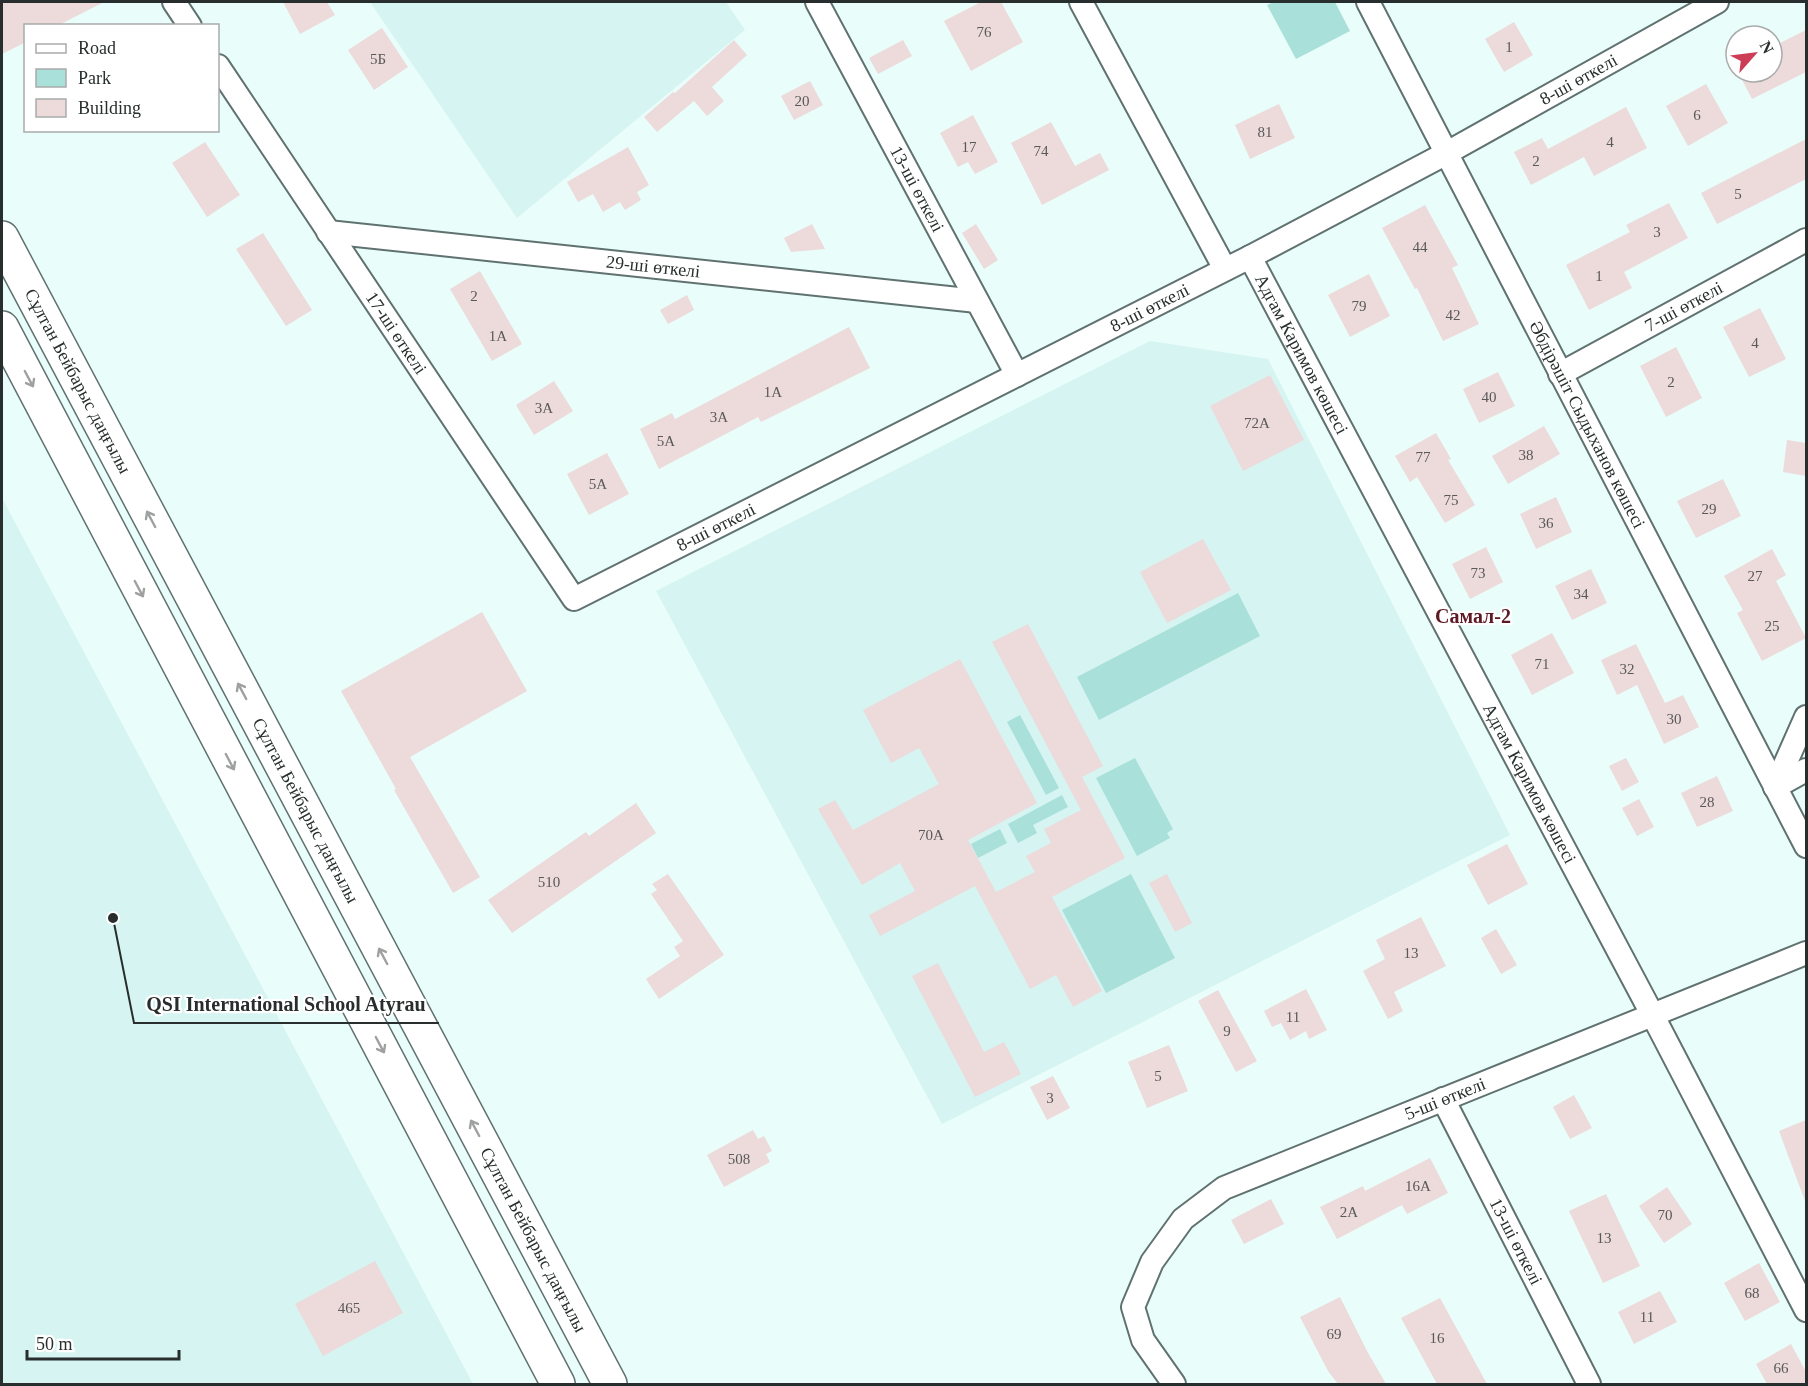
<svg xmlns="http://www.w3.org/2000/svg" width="1808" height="1386" font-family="'Times New Roman',serif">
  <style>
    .built { fill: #d6f4f1 }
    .green { fill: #a9e0da }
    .building { fill: #eddada }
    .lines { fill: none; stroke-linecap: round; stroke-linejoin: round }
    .minor-casing { stroke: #607270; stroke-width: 26 }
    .primary-casing { stroke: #607270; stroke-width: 36 }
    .minor { stroke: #fff; stroke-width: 22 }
    .primary { stroke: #fff; stroke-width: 33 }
    .oneway { stroke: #9ea1a0 }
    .labels { text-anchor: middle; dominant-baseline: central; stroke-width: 4.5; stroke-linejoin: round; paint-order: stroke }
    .number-label { font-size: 15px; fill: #585958 }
    .street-label { font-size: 18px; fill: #272e2d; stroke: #fff }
    .neighbourhood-label { font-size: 20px; font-weight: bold; fill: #5e1924; stroke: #fff }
    .leader { fill: none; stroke: #272e2d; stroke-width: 2 }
    .callout-dot { fill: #272e2d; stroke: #fff; stroke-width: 2 }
    .callout-label { font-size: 20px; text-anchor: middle; font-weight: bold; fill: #272e2d; stroke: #fff; stroke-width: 4.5; stroke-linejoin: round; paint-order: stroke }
  </style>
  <rect width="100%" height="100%" fill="#e9fdfb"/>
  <path class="built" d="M370,2H726L745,30L517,218Z
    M1150,341L1268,359L1510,835L942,1124L656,591Z
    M2,498L378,1205L473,1384H2Z"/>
  <path class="green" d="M1274,2H1335L1350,31L1296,59L1267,5Z
    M1238,593L1260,636L1099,720L1077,677Z
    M1020,715L1059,788L1046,795L1007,722Z
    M1135,758L1173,829L1167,833L1170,838L1137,856L1096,778Z
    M1062,795L1068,807L1033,825L1037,833L1018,843L1008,824Z
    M1000,829L1007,843L978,858L971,844Z
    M1131,874L1175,958L1106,993L1062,910Z"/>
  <path class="building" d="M2,2H104L57,26H26V42L2,54Z
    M283,2H327L335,15L300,34Z
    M981,2H1001L1023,42L971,71L944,21Z
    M1514,22L1533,55L1504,72L1485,39Z
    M382,28L408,67L374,90L348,50Z
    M1806,30V72L1752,99L1738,72H1772V47Z
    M734,40L747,55L712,87L724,101L707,116L694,101L657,132L644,117L673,92L675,93Z
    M903,40L912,56L878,74L869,58Z
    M810,81L823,105L794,120L781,96Z
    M1706,84L1728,123L1688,146L1666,106Z
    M1279,104L1295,138L1250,159L1235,125Z
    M1626,107L1647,148L1594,176L1584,157L1531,185L1514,152L1542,138L1548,149Z
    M973,115L998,162L975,174L968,162L958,167L940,133Z
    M1051,122L1075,166L1100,153L1109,170L1042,205L1011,143Z
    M1806,139V179L1717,224L1701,193Z
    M205,142L240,195L207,217L172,163Z
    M628,147L649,185L637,192L641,200L625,210L620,202L603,212L593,194L578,202L567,182Z
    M1669,203L1688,238L1624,272L1632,288L1589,310L1566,265L1630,232L1626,225Z
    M1425,205L1458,265L1452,268L1479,324L1443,341L1417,288L1415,289L1382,228Z
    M812,224L825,249L791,252L784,238Z
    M976,224L998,260L984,269L962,233Z
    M263,233L312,310L286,326L236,249Z
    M480,271L522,344L492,361L450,289Z
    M1369,274L1390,316L1350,337L1328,295Z
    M687,295L694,310L668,324L660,310Z
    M1760,308L1786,359L1749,377L1723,327Z
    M849,327L870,368L761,422L758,417L659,469L640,429L672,413L675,419Z
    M1676,347L1702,398L1666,417L1640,366Z
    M1498,372L1515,406L1479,423L1463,389Z
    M1270,375L1304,440L1243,471L1210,406Z
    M554,381L573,411L534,435L516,405Z
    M1544,426L1560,454L1508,484L1492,456Z
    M1436,433L1451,459L1448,460L1475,505L1445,523L1417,477L1410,482L1395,456Z
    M1787,440L1806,443V476L1783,472Z
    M607,453L629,494L589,515L567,474Z
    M1723,479L1741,516L1696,538L1677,501Z
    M1556,497L1572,532L1536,549L1520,514Z
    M1203,539L1231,590L1167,623L1140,572Z
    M1486,547L1503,582L1470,599L1452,564Z
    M1772,549L1786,575L1776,581L1806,638L1762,661L1737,613L1743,610L1724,576Z
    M1591,569L1607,603L1572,620L1555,586Z
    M482,612L527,691L410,757L480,877L453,893L394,790L396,789L341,691Z
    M1028,624L1103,766L1082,777L1125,858L1052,897L1102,991L1073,1007L1056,975L1030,989L975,886L880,936L869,915L915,891L900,863L862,885L818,809L835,800L853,830L939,784L919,748L891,763L863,710L960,659L1037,803L968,840L996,892L1035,872L1026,856L1051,843L1044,829L1081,810L992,642Z
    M1552,633L1574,673L1532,695L1511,655Z
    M1636,644L1665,703L1683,695L1699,727L1664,744L1637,685L1617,695L1601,660Z
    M1626,758L1639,782L1622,791L1609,766Z
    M1717,776L1733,811L1697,827L1681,793Z
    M1639,799L1654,827L1637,836L1622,808Z
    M636,803L656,833L512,933L488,900L586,832L589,836Z
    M1507,844L1528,884L1488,905L1467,865Z
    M668,874L724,955L659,999L646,979L680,956L674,947L683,941L651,894L657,890L652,884Z
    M1167,874L1192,923L1175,932L1149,883Z
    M1421,917L1446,966L1394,992L1403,1011L1388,1019L1363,971L1385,959L1376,940Z
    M1496,929L1517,965L1501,974L1481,938Z
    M938,963L984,1052L1004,1042L1021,1074L975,1097L912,976Z
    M1306,989L1327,1030L1309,1039L1306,1031L1290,1040L1281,1023L1272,1027L1264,1011Z
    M1218,990L1257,1061L1236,1072L1198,1001Z
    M1169,1045L1188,1091L1147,1108L1128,1062Z
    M1053,1076L1070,1108L1047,1120L1030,1087Z
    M1574,1095L1592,1128L1570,1139L1553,1107Z
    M1806,1120V1201H1805L1779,1131Z
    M753,1130L758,1139L764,1136L772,1151L766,1154L770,1162L724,1187L707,1155Z
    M1430,1158L1448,1193L1407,1214L1402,1205L1337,1239L1320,1207L1363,1186L1365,1191Z
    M1667,1187L1692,1224L1664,1243L1639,1206Z
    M1606,1194L1640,1266L1603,1283L1569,1211Z
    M1271,1199L1284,1224L1244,1244L1231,1220Z
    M375,1261L403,1313L323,1356L295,1304Z
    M1759,1263L1780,1302L1745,1321L1724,1283Z
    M1660,1291L1677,1322L1634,1344L1618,1312Z
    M1340,1297L1367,1351L1386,1384H1338L1328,1371L1300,1317Z
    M1440,1298L1487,1384H1437L1401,1318Z
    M1791,1344L1806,1372V1384H1767L1756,1364Z"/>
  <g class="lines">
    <defs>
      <g id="minor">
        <path d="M174,2L190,26"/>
        <path id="s1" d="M817,2L1017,375"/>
        <path d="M1081,2L1225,269"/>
        <path id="s2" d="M1368,2L1806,846"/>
        <path id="s3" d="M218,66L574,599L1250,257L1445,154L1717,2"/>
        <path id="s4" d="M328,232L977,301"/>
        <path id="s5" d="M1250,257L1652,1014L1806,1310"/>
        <path id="s6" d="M1560,374L1806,240"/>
        <path d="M1775,787L1806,717"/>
        <path d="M1775,787L1806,770"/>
        <path id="s7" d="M1443,1099L1589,1384"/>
        <path id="s8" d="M1174,1384L1143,1340L1133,1307L1152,1262L1183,1219L1224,1188L1806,953"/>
      </g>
      <g id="primary">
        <path id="s9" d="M2,238L610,1384"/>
        <path d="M2,328L558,1384"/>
      </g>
    </defs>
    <use href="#minor" class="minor-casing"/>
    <use href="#primary" class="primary-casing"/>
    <use href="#minor" class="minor"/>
    <use href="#primary" class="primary"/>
  </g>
  <defs><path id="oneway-shaft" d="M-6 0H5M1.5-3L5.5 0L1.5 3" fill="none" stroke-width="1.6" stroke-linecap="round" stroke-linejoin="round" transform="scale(1.5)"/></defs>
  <g class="oneway">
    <use href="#oneway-shaft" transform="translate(29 379) rotate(62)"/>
    <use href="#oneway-shaft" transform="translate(151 519) rotate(-118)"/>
    <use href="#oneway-shaft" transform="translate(139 589) rotate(62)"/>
    <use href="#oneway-shaft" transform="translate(242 691) rotate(-118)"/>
    <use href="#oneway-shaft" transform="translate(230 762) rotate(62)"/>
    <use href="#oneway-shaft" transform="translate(383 956) rotate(-118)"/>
    <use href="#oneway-shaft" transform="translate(380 1045) rotate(62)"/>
    <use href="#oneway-shaft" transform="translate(475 1128) rotate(-118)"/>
  </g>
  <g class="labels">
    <g class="number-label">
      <text x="984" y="32">76</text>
      <text x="1509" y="47">1</text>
      <text x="378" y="59">5Б</text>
      <text x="802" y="101">20</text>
      <text x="1697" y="115">6</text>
      <text x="1265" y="132">81</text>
      <text x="1610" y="142">4</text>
      <text x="969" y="147">17</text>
      <text x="1041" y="151">74</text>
      <text x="1536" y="161">2</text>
      <text x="1738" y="194">5</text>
      <text x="1657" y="232">3</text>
      <text x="1420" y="247">44</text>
      <text x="1599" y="276">1</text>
      <text x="474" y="296">2</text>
      <text x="1359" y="306">79</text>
      <text x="1453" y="315">42</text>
      <text x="498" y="336">1А</text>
      <text x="1755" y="343">4</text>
      <text x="1671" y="382">2</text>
      <text x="773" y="392">1А</text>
      <text x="1489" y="397">40</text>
      <text x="544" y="408">3А</text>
      <text x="719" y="417">3А</text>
      <text x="1257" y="423">72А</text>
      <text x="666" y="441">5А</text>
      <text x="1526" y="455">38</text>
      <text x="1423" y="457">77</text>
      <text x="598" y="484">5А</text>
      <text x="1451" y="500">75</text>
      <text x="1709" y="509">29</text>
      <text x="1546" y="523">36</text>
      <text x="1478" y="573">73</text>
      <text x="1755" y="576">27</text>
      <text x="1581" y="594">34</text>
      <text x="1772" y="626">25</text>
      <text x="1542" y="664">71</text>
      <text x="1627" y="669">32</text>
      <text x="1674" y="719">30</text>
      <text x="1707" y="802">28</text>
      <text x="931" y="835">70А</text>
      <text x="549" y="882">510</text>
      <text x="1411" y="953">13</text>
      <text x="1293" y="1017">11</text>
      <text x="1227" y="1031">9</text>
      <text x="1158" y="1076">5</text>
      <text x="1050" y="1098">3</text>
      <text x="739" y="1159">508</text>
      <text x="1418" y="1186">16А</text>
      <text x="1349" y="1212">2А</text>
      <text x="1665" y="1215">70</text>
      <text x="1604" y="1238">13</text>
      <text x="1752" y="1293">68</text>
      <text x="349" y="1308">465</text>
      <text x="1647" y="1317">11</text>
      <text x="1334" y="1334">69</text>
      <text x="1437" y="1338">16</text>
      <text x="1781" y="1368">66</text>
    </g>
    <g class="street-label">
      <text stroke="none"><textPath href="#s3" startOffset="1772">8-ші өткелі</textPath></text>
      <text stroke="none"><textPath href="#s1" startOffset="212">13-ші өткелі</textPath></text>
      <text stroke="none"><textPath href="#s4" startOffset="327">29-ші өткелі</textPath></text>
      <text stroke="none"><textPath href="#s6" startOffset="141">7-ші өткелі</textPath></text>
      <text stroke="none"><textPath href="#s3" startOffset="1286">8-ші өткелі</textPath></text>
      <text stroke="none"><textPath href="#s3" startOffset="321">17-ші өткелі</textPath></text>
      <text stroke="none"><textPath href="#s5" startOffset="110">Адгам Каримов көшесі</textPath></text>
      <text stroke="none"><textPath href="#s9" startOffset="162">Сұлтан Бейбарыс даңғылы</textPath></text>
      <text stroke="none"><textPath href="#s2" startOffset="476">Әбдірәшіт Сыдыханов көшесі</textPath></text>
      <text stroke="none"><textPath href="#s3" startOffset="800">8-ші өткелі</textPath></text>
      <text stroke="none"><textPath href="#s5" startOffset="596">Адгам Каримов көшесі</textPath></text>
      <text stroke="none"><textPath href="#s9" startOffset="648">Сұлтан Бейбарыс даңғылы</textPath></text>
      <text stroke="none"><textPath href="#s8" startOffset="480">5-ші өткелі</textPath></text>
      <text stroke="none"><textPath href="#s9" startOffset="1134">Сұлтан Бейбарыс даңғылы</textPath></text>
      <text stroke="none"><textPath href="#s7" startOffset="160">13-ші өткелі</textPath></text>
    </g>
    <g class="neighbourhood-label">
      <text x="1473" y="616">Самал-2</text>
    </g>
  </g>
  <path class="leader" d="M113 918L134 1023H439"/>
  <circle class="callout-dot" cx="113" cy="918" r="6"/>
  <g class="callout-label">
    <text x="286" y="1011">QSI International School Atyrau</text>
  </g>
  <rect width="1808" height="1386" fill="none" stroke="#272e2d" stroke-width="6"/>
  <rect x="24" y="24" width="195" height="108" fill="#ffffff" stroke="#a9abab" stroke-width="1.5"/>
  <rect x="36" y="44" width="30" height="9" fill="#ffffff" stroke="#a9abab" stroke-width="1.5"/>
  <text x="78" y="54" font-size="18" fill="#272e2d">Road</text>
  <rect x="36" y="69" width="30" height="18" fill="#a9e0da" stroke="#a9abab" stroke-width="1.5"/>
  <text x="78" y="84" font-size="18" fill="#272e2d">Park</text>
  <rect x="36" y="99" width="30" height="18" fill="#eddada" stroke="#a9abab" stroke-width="1.5"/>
  <text x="78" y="114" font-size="18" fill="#272e2d">Building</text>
  <g transform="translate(1754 54) rotate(62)"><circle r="28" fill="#ffffff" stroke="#a9abab" stroke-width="1.5"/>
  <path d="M0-4.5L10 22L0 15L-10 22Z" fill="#cd3d56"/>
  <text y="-9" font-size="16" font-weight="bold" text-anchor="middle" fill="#272e2d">N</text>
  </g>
  <path d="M27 1350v9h152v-9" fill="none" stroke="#272e2d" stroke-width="3"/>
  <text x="36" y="1350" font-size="18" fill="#272e2d" stroke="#ffffff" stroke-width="4.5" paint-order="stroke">50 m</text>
</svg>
